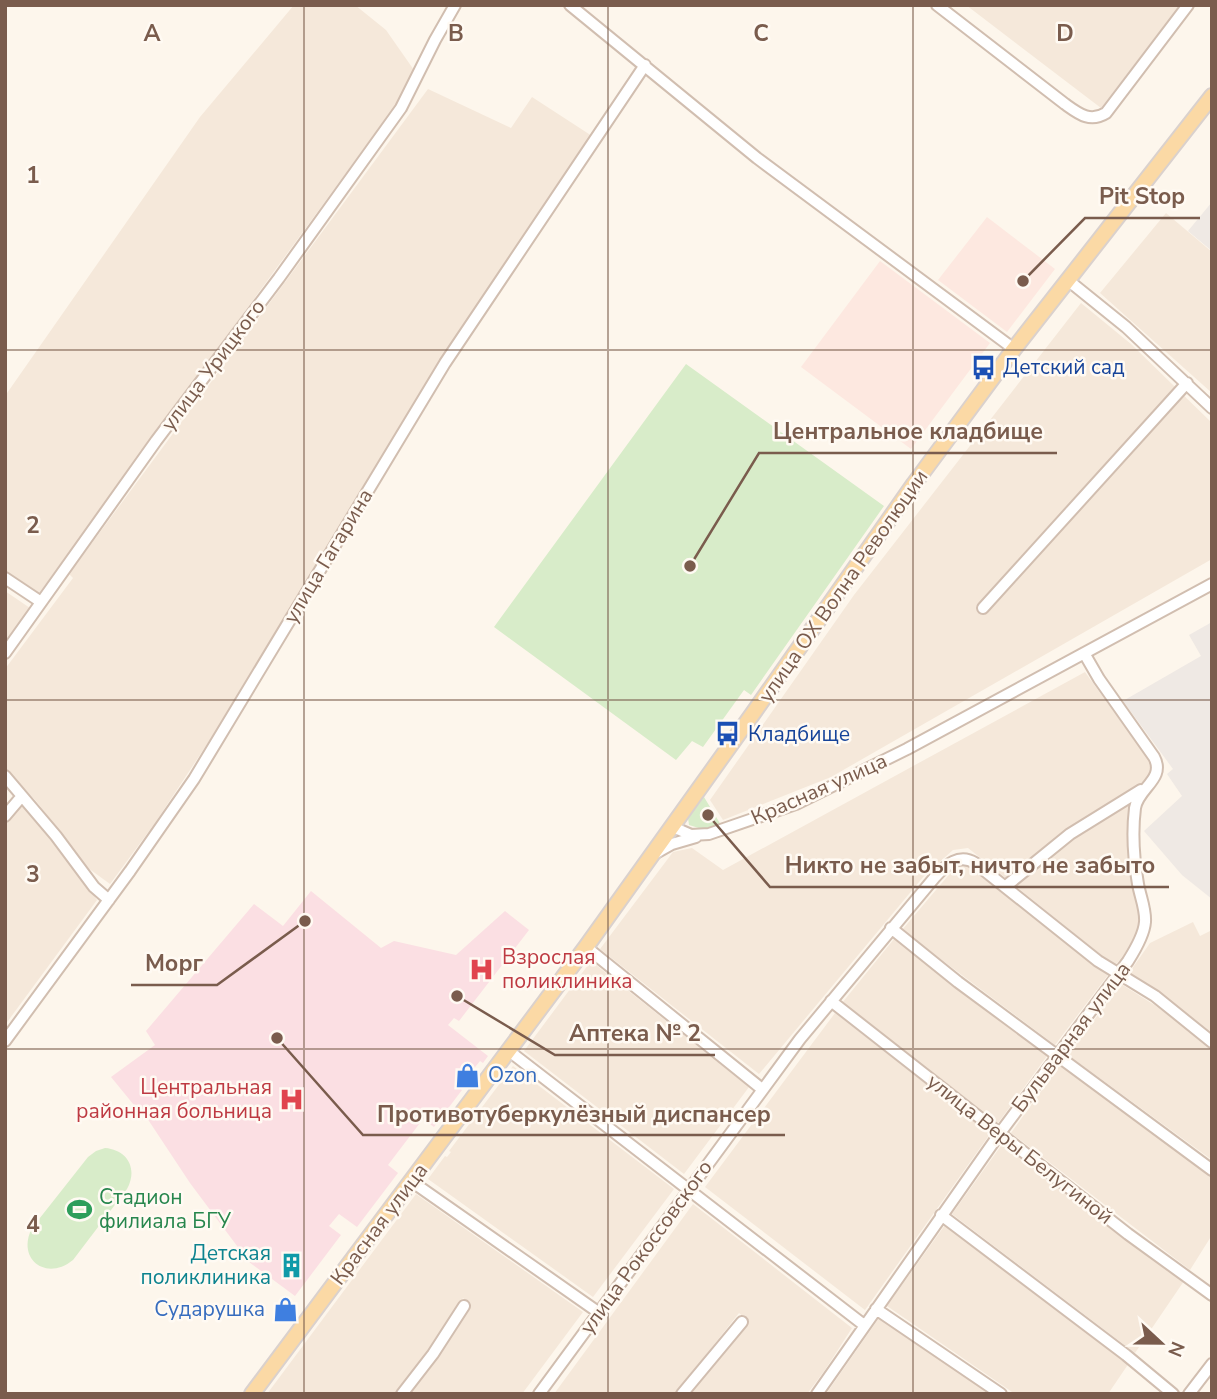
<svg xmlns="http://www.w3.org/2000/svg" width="1217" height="1399" font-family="'Nunito Sans',sans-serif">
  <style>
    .residential { fill: #f5e8da }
    .commercial { fill: #fde8e0 }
    .industrial { fill: #efe9e4 }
    .medical { fill: #fbdfe3 }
    .green { fill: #d8ecc9 }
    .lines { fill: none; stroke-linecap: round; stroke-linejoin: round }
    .minor-casing { stroke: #d1beb0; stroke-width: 14 }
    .major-casing { stroke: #dad1cd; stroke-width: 18 }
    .minor { stroke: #fff; stroke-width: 10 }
    .major { stroke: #fbd9a5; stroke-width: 14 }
    .grid { fill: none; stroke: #7a5c4d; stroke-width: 2; stroke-opacity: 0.55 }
    .labels { text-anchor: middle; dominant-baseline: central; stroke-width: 5; stroke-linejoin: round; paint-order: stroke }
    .street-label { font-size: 21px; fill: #7a5c4d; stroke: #fffaf3 }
    .transit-label { font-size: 21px; fill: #164399; stroke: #fffaf3; text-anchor: start }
    .health-label { font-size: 21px; fill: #be3a42; stroke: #fffaf3; text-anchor: start }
    .shop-label { font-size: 21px; fill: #366cbe; stroke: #fffaf3; text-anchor: start }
    .leisure-label { font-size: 21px; fill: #27864d; stroke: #fffaf3; text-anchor: start }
    .culture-label { font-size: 21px; fill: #0d838f; stroke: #fffaf3; text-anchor: end }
    .grid-label { font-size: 23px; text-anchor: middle; font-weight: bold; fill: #7a5c4d; stroke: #fffaf3; stroke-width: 5; stroke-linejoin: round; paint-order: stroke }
    .leader { fill: none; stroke: #7a5c4d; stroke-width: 2.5 }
    .callout-dot { fill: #7a5c4d; stroke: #fffaf3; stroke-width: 2.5 }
    .callout-label { font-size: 23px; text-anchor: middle; font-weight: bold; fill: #7a5c4d; stroke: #fffaf3; stroke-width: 5; stroke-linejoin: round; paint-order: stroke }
  </style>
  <rect width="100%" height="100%" fill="#fdf6ec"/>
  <path class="residential" d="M294,5H355L386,30L416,73L408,88L37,596L5,574V396L200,117Z
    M966,5H1180L1101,108Z
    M428,89L511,128L532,97L592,136L456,338L223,720L155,823L110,884L88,868L36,801L5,768V669L73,578L69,574Z
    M1166,213L1212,252V393L1100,293Z
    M1081,303L1131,344L1212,423V559L831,777L723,820L710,800L854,595Z
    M5,591L30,608L5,642Z
    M1085,672L1153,766L1152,776L1053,842L1041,854L1007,879L968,848L953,850L924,876L759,1074L600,949L673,852L692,848L723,870Z
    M1131,800L1132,879L1141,922L1135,940L1115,966L1014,885L1062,844Z
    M25,805L97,900L5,1025V825L19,806Z
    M958,864H965L1108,975L1055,1045L902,930Z
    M1193,922L1200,936L1212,930V1037L1129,973L1150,943Z
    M894,939L1047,1056L998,1123L842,1003Z
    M591,961L749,1087L684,1174L524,1051Z
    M1121,984L1156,1006L1212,1048V1160L1068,1055Z
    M835,1013L990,1134L865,1310L705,1187Z
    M1060,1065L1212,1178V1235L1190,1270L1011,1133Z
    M513,1066L674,1189L593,1297L428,1179L445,1156L447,1157L451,1152L449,1151Z
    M1003,1143L1184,1281L1135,1353L952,1214Z
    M416,1194L583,1312L522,1394H408L470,1304L463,1298L440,1334L395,1394H267Z
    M693,1204L852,1328L825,1370L807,1394H689L749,1321L739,1313L675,1394H554Z
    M945,1225L1129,1363L1108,1394H1015L887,1306Z
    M879,1318L992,1394H826Z"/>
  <path class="commercial" d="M987,217L1055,269L1007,332L938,280Z
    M880,261L990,343L911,449L801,367Z"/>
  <path class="industrial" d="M1212,202V251L1188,231Z
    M1212,622V899L1182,875L1144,831L1182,796L1167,774L1173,769L1123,701L1201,656L1189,635Z"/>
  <path class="medical" d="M311,891L381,948L394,941L456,955L505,911L529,930L459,1021L454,1018L448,1025L488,1056L483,1063L480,1061L459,1087L462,1090L434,1127L423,1119L388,1165L398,1173L357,1227L339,1214L329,1226L341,1235L295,1296L249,1262L190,1183L141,1109L138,1110L111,1077L155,1045L146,1031L254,904L283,926Z"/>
  <path class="green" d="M686,364L884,506L751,695L744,690L703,747L692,741L676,760L494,627Z
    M704,797L721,825L702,829L689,825L688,818Z
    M105,1148C128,1150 138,1169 127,1189L73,1260C46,1282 16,1259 32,1228L88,1157L96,1151Z"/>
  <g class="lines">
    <defs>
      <path id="minor" d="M570,5L757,158L1014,349
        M937,5L1065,104C1079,114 1090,123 1106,113L1188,5
        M1069,281L1126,327L1212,408
        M5,578L41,602
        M983,608L1187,383
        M5,653L156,441L279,278L401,108L435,40L455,5
        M5,776L56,836L94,887L109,900
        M5,816L22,796
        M673,827L691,835L709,834L796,804L907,749L1212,584
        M656,853L672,844L696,837
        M1006,886L1070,834L1141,790
        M891,928L958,982L1212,1170
        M586,947L762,1089
        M831,1001L1128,1234L1212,1295
        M5,1041L130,871L194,779L445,363L645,65
        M509,1051L864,1325
        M411,1181L598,1312
        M941,1215L1126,1355L1173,1394
        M876,1309L1001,1394
        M402,1394L433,1354L464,1306
        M539,1394L800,1039L935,877C946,865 959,853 975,863L1098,961L1155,996L1212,1042
        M682,1394L742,1322
        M817,1394L1000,1133L1128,961C1135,950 1144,935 1145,922C1146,909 1140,896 1138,884C1134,861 1132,832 1135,808C1138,788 1166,779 1154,757L1099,679L1084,653
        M1189,1394L1212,1364"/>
      <path id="major" d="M252,1394L586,947L754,712L914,484L1014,349L1212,96"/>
    </defs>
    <use href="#minor" class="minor-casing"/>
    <use href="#major" class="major-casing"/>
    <use href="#minor" class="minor"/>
    <use href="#major" class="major"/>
  </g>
  <path class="grid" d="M304,5V1394M608,5V1394M913,5V1394M5,350H1212M5,700H1212M5,1049H1212"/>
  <defs>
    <symbol id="bus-bare" viewBox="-9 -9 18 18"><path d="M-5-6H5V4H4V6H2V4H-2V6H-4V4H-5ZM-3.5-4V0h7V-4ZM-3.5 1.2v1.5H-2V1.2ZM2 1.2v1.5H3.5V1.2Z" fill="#1a4fb4" stroke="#fffaf3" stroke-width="2.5" paint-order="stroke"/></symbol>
    <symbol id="hospital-bare" viewBox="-9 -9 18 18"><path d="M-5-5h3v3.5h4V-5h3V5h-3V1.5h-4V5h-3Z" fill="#e0444e" stroke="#fffaf3" stroke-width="2.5" paint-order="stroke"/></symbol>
    <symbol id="shop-bare" viewBox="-9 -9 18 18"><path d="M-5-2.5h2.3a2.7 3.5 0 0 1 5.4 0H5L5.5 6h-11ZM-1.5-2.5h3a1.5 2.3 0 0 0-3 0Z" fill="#3f7fe0" stroke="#fffaf3" stroke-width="2.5" paint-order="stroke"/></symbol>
    <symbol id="stadium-bare" viewBox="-9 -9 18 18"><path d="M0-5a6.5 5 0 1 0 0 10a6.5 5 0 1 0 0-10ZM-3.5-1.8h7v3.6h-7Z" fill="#2e9e5b" stroke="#fffaf3" stroke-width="2.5" paint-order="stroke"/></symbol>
    <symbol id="building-bare" viewBox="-9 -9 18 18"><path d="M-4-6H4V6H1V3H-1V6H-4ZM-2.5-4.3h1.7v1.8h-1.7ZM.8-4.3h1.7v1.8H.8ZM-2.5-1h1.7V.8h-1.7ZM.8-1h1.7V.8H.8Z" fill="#0f9aa8" stroke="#fffaf3" stroke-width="2.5" paint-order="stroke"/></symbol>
  </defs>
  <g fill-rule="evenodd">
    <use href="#bus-bare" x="966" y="350" width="35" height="35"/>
    <use href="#bus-bare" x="710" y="716" width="35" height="35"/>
    <use href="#hospital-bare" x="464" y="952" width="35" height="35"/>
    <use href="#shop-bare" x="450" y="1058" width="35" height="35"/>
    <use href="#hospital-bare" x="274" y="1082" width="35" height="35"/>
    <use href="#stadium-bare" x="62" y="1192" width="35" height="35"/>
    <use href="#building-bare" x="274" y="1248" width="35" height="35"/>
    <use href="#shop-bare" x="268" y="1292" width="35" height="35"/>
  </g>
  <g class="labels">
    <g class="street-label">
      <text transform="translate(213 365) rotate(-53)">улица Урицкого</text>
      <text transform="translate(328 556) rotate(-59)">улица Гагарина</text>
      <text transform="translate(843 586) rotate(-55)">улица ОХ Волна Революции</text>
      <text transform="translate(819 789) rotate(-24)">Красная улица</text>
      <text transform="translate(1071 1037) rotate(-53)">Бульварная улица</text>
      <text transform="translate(1020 1149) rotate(38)">улица Веры Белугиной</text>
      <text transform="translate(379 1224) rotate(-53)">Красная улица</text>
      <text transform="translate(646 1247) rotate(-54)">улица Рокоссовского</text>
    </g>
    <g class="transit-label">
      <text x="1003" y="367">Детский сад</text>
      <text x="748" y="734">Кладбище</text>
    </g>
    <g class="health-label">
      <text x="502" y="957">Взрослая<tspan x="502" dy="24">поликлиника</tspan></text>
      <text x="272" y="1087" text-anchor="end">Центральная<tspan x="272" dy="24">районная больница</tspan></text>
    </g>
    <g class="shop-label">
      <text x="488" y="1075">Ozon</text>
      <text x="265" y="1309" text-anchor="end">Сударушка</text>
    </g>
    <g class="leisure-label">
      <text x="99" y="1197">Стадион<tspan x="99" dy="24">филиала БГУ</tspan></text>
    </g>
    <g class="culture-label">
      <text x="271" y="1253">Детская<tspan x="271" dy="24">поликлиника</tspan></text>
    </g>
  </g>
  <g class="grid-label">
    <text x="152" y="41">A</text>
    <text x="456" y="41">B</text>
    <text x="761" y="41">C</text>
    <text x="1065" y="41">D</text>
    <text x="33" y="183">1</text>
    <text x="33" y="533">2</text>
    <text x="33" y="882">3</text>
    <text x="33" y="1232">4</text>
  </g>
  <path class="leader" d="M1023 281L1085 218H1200M690 566L759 453H1057M708 815L770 887H1169M305 921L217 985H131M457 996L555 1055H715M277 1038L363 1135H785"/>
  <g class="callout-dot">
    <circle cx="1023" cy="281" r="7"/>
    <circle cx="690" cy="566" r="7"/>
    <circle cx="708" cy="815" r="7"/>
    <circle cx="305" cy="921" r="7"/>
    <circle cx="457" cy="996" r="7"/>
    <circle cx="277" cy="1038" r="7"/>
  </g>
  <g class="callout-label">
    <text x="1142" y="204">Pit Stop</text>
    <text x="908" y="439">Центральное кладбище</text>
    <text x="970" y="873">Никто не забыт, ничто не забыто</text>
    <text x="174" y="971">Морг</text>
    <text x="635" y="1041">Аптека № 2</text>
    <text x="574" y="1122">Противотуберкулёзный диспансер</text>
  </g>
  <rect width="1217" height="1399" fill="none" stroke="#7a5c4d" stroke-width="14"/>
  <g transform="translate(1161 1343) rotate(112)" stroke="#fffaf3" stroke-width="5" paint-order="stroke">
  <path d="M0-5L12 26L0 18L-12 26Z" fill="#7a5c4d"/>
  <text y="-10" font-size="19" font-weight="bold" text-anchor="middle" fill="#7a5c4d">N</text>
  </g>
</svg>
